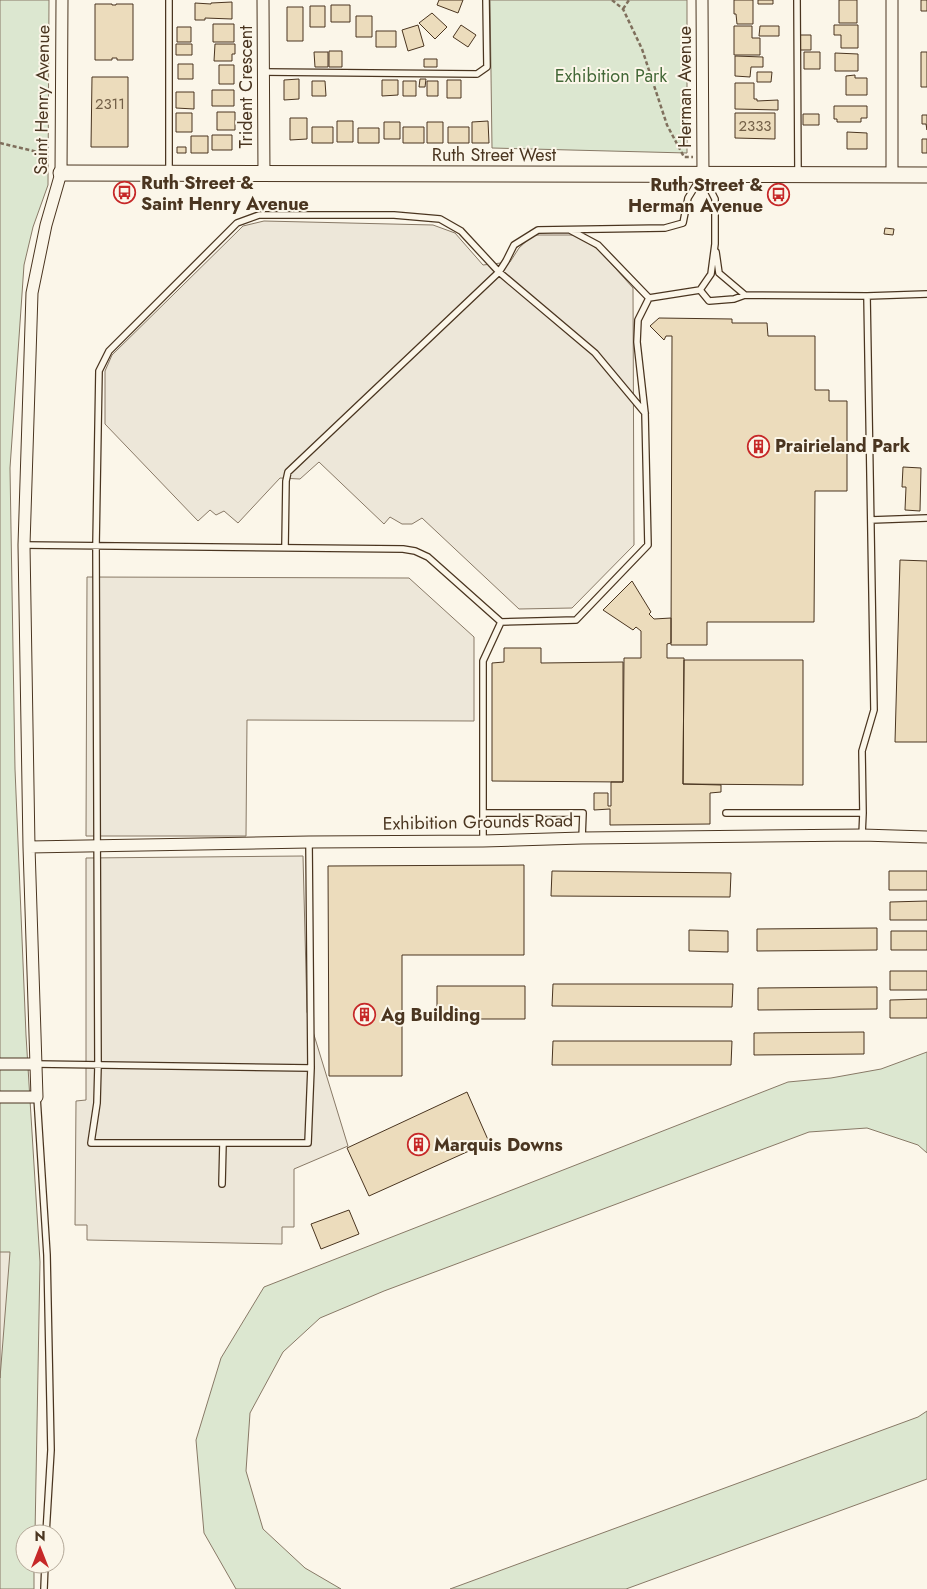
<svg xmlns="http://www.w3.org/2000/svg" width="927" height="1589" font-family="Jost,sans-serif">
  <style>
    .green { fill: #dce7d0; stroke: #887966 }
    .parking { fill: #ede7d9; stroke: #887966 }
    .building { fill: #ecdcbc; stroke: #4a3520 }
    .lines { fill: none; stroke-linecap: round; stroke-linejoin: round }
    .service-casing { stroke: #4a3520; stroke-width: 8 }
    .minor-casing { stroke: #4a3520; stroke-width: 13 }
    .tertiary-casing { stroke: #4a3520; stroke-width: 17 }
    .path { stroke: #7f6f5c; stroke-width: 2.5; stroke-dasharray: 4 2.5; stroke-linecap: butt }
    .service { stroke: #fbf6e9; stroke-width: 5.5 }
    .minor { stroke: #fbf6e9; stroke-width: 11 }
    .tertiary { stroke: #fbf6e9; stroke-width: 15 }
    .labels { text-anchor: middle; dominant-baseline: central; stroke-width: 4; stroke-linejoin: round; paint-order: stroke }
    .number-label { font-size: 15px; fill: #725f47 }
    .park-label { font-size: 18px; fill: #436837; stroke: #fbf6e9 }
    .street-label { font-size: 18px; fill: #4a3520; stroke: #fbf6e9 }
    .poi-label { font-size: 18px; font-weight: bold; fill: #4a3520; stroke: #fbf6e9; text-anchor: start }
  </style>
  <rect width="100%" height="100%" fill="#fbf6e9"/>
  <path class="green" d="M0,0H49L48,185L33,227L24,265L10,468L15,769L26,1035L40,1262L35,1534H25V1564H34V1589H0Z
    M490,0H687V153L492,148Z
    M927,1052V1153L918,1145L867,1128L809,1132L384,1291L320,1318L283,1352L250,1413L246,1471L263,1529L305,1568L341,1589H236L204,1533L196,1440L221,1358L264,1287L788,1082L831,1078L881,1069Z
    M927,1411V1479L626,1589H450L918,1417Z"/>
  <path class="parking" d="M264,221L433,225L455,233L483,265L510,262L519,248L533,235H579L601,252L633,288L634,545L572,608L519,609L422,518L412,524H402L390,517L384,524L319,462L300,479L280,478L238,523L224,511L216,515L210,510L198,521L105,424V371L112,355L243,226Z
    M87,577L409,578L474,637V721L247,720L246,836H86Z
    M303,856L307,1012L348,1146L294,1169V1227H282V1244L87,1240V1225H75L76,1101L86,1100V858Z
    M0,1252H10L0,1378Z"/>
  <path class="building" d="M439,0H463L458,13L437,5Z
    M734,0H753V24H737L736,14H734Z
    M758,0H773V4H758Z
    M839,0H857V23H839Z
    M921,0H927V11H921Z
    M232,2V19L205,18V20H195V3L211,4V3Z
    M95,4H112V5H116V4H133V60H117V58H112V60H95Z
    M331,5H350V22H331Z
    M310,6H325V27H310Z
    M287,7H303V41H287Z
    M432,13L447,27L435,39L419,23Z
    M356,16H372V37H356Z
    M213,24H234V42H213Z
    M418,25L424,46L408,51L402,30Z
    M461,25L476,35L468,47L453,37Z
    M834,25H858V48H841V35H834Z
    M734,26H752V38H760V55H734Z
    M760,26H779V36H759Z
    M177,27H191V42H177Z
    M376,31H396V47H376Z
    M800,35H811V50H800Z
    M176,44H192V55H176Z
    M215,44H235V54H232V61H214Z
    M329,51H342V67H329Z
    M314,52H328V67H315Z
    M804,52H820V69H804Z
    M921,52H927V87H921Z
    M835,53L858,54V71H835Z
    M735,56L763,57V67H751L750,77L735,76Z
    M424,59H437V67H424Z
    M178,64H193V79H178Z
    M219,65H234V84H219Z
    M757,72H772L771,82H757Z
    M855,75V78H867V95H846V76Z
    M92,77H128V147H91Z
    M299,79V99L284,100V80Z
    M420,79H426L425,87H419Z
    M382,80H398V95L382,96Z
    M447,80H461V98H447Z
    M312,81H325L326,96H312Z
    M403,81H416V96H403Z
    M427,81H438V96H427Z
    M735,83H754V99H757V101L778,100V110L735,109Z
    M212,90H234V106H212Z
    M176,92H194V109L176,108Z
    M834,106H867V118H861V122H837V119H834Z
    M217,112H235V130H217Z
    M176,113H192V132H176Z
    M735,113H775V139L735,138Z
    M803,114H819V125H803Z
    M922,115H927V130L926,124H922Z
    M290,118H307V139L290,140Z
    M337,121H353V142H337Z
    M488,121L489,143H472V122Z
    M384,122H400V139H384Z
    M427,122H443V143H427Z
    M312,127H333V143H312Z
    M403,127H424V143H403Z
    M448,127H469V143H448Z
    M358,128H379V143H358Z
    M847,132L867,133V149H847Z
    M212,135H232V150H212Z
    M191,136H208V153H191Z
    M922,139H927V153H922Z
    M177,147H186V153H177Z
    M885,228L894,229L893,235L884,234Z
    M659,318L732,319V323H767L768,336H815V390H829V401H847V491H815L814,622H707V645H671L672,336H666L664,340L650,326Z
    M903,467L921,468L920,511L905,510L906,487H902Z
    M900,560L927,561V742H895Z
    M632,581L651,612L649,614L654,619L671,618V643L667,644V658H684L683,784L721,785V792L710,793V824L610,825V809L594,810V793H608V806H611V782H623L624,658H641V631L636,627L633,630L603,610Z
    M504,648H541V663L623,662V782L492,781V663L504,662Z
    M684,660H803V785L683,784Z
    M524,865V955H402V1076H329L328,866Z
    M552,871L731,873L730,897L551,896Z
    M889,871H927V890H889Z
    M927,901V920H890V902Z
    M877,928V950L757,951V929Z
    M689,930L728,931V952L689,951Z
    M891,931H927V950H891Z
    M890,971H927V990H890Z
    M553,984H733L732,1007L552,1006Z
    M437,986H525V1019H437Z
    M877,987V1009L758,1010V988Z
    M927,999V1018H890V1000Z
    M864,1032V1054L754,1055V1033Z
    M553,1041H732L731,1065H552Z
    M467,1092L489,1142L369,1196L347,1148Z
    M349,1210L359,1234L321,1249L311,1224Z"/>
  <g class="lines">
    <defs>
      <path id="service" d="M169,0V172
        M797,0L798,173
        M264,72L477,74L487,67L486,0
        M570,230L598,245L649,298
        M716,252L719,273L745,295
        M700,290L709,301L734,299L745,295L867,296L927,294
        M649,298L700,290L711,274L715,244V199L703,175
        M871,520L927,518
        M24,545L403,549L415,551L428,557L501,622L576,620L648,545L645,413L637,342L638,320L649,298
        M285,547L286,481L288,472L499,272L595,353L645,413
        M501,622L483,661V813H583L582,838
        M483,813V841
        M726,813H863L862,751L874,710L867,296
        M862,835L863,813
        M309,842L311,1068L308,1143H91L97,1103L98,1066L96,545L99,371L109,351L237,223L259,215H394L440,219L461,231L499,272L506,261L514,245L538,230L665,228L683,223L688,198L701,177
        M36,1064L311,1068
        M37,1097L47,1255L51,1450L46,1534
        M222,1184L223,1143
        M44,1589L45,1564"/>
      <path id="minor" d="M263,0L264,174
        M702,0L703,174
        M892,0V175
        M29,847L309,842L483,841L582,838L862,835L927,837
        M0,1064H36
        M0,1097H37L29,847L24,545L32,293L46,225L61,173L62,0"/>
      <path id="tertiary" d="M61,173L927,175"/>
    </defs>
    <use href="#service" class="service-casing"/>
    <use href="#minor" class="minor-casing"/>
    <use href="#tertiary" class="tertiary-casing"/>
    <path class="path" d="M612,0L623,9L642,49L667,125L684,157H693
      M623,9L629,0
      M0,143L42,153L50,154"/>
    <use href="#service" class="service"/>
    <use href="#minor" class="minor"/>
    <use href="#tertiary" class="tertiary"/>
  </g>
  <defs>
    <symbol id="bus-ring" viewBox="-11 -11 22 22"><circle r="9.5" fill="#fbf6e9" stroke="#c62828" stroke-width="1.5"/><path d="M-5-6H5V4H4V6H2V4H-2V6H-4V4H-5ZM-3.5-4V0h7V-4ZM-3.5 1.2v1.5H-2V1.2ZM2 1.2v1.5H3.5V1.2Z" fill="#c62828"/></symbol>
    <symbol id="building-ring" viewBox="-11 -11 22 22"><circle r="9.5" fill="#fbf6e9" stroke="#c62828" stroke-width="1.5"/><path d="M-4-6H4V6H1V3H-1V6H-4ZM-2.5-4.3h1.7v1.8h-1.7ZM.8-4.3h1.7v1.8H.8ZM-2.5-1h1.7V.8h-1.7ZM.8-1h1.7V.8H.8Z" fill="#c62828"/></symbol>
  </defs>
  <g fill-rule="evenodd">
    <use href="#bus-ring" x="112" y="180" width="25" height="25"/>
    <use href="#bus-ring" x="766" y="182" width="25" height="25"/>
    <use href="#building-ring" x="746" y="434" width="25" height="25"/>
    <use href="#building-ring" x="352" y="1002" width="25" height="25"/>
    <use href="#building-ring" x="406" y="1132" width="25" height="25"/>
  </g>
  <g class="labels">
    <g class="number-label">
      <text x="110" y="104">2311</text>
      <text x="755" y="126">2333</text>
    </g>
    <g class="park-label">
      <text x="611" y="76">Exhibition Park</text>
    </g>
    <g class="street-label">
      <text transform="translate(246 87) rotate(-90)">Trident Crescent</text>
      <text transform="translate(685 87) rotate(-90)">Herman Avenue</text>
      <text transform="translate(42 100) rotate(-89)">Saint Henry Avenue</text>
      <text x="494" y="155">Ruth Street West</text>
      <text transform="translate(478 822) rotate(-1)">Exhibition Grounds Road</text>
    </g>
    <g class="poi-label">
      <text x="141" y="183">Ruth Street &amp;<tspan x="141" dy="21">Saint Henry Avenue</tspan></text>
      <text x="763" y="185" text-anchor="end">Ruth Street &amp;<tspan x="763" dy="21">Herman Avenue</tspan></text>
      <text x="775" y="446">Prairieland Park</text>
      <text x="381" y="1015">Ag Building</text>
      <text x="434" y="1145">Marquis Downs</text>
    </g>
  </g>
  <g transform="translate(40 1549)"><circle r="24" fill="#fbf6e9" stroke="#b4a999"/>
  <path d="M0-4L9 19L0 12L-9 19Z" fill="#c62828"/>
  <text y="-8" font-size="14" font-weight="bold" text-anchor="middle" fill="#4a3520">N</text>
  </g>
</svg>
